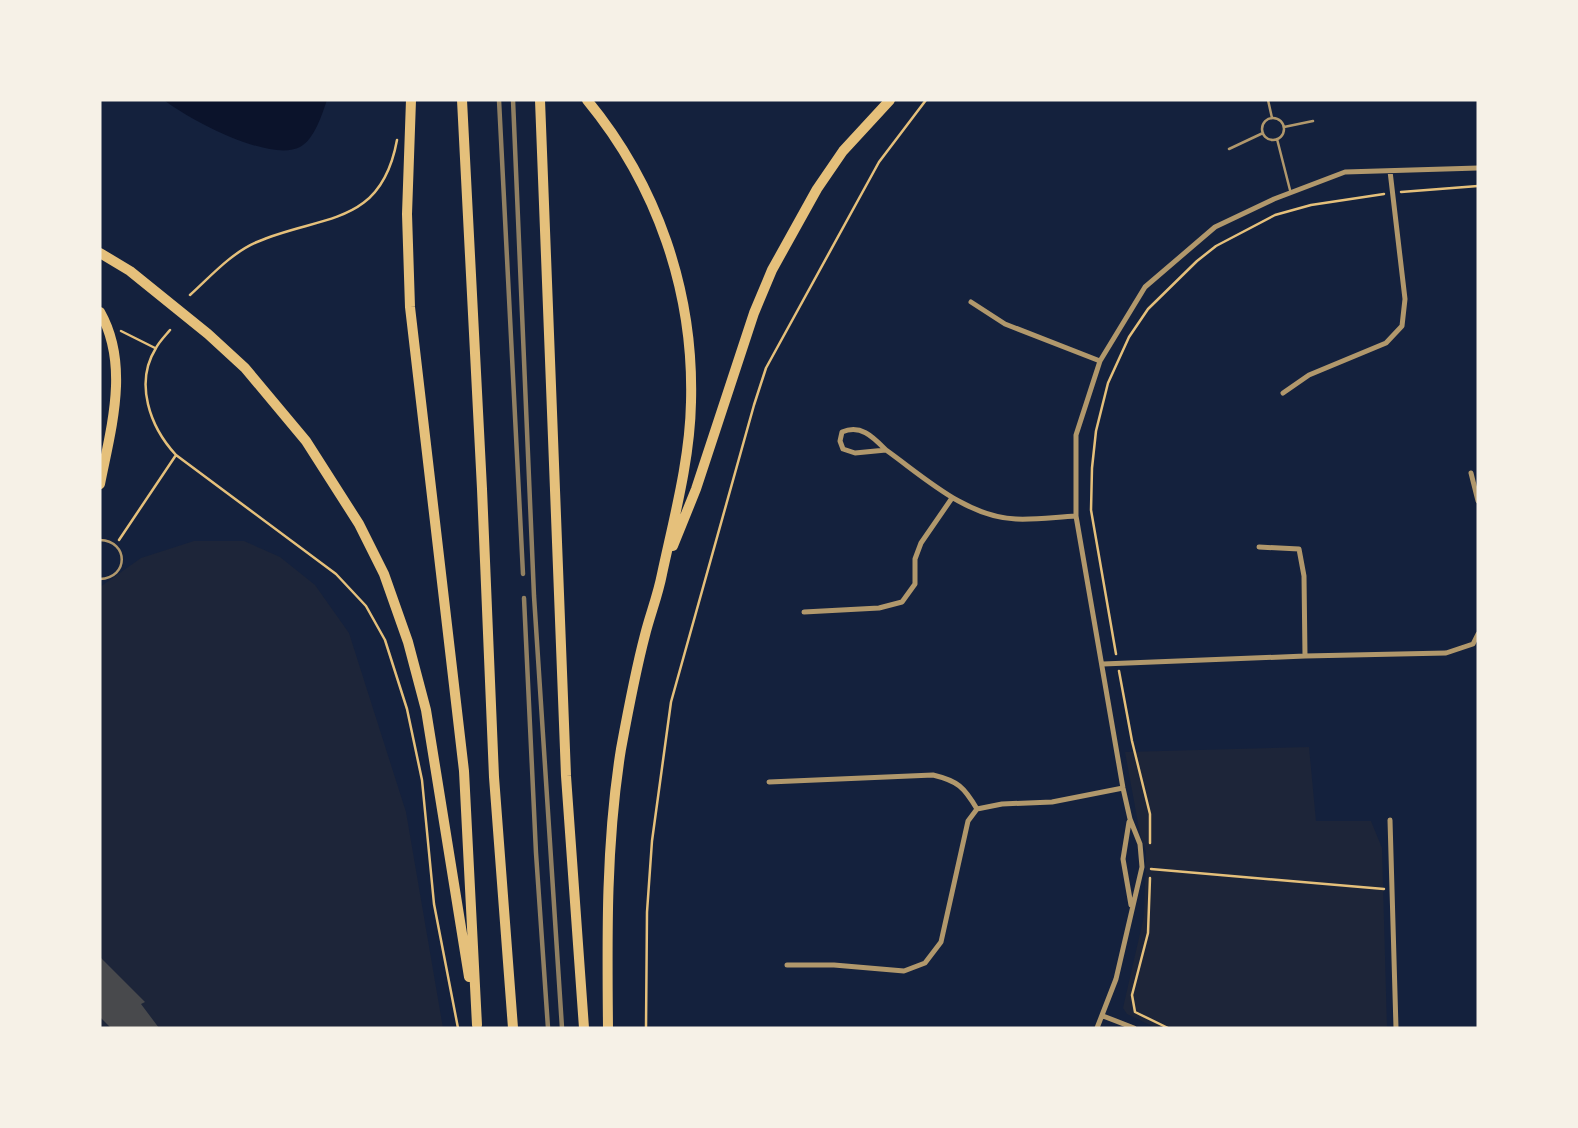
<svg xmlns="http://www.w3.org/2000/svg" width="1578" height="1128" font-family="'Work Sans',sans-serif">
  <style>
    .green { fill: #1d2539 }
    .water { fill: #0b132b }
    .building { fill: #48494c }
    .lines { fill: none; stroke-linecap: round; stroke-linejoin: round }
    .path { stroke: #e5c07b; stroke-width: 2.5 }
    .service { stroke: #b1986c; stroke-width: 2.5 }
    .minor { stroke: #b1986c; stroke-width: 5 }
    .motorway { stroke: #e5c07b; stroke-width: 10 }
    .rail { stroke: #918062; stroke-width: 4.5 }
  </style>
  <rect width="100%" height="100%" fill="#14213d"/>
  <path class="green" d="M194,541H244L280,557L315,585L349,633L406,812L443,1028H100V587L141,558Z
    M1309,747L1316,821H1371L1382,848L1387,1028H1156L1127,1014L1123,1008L1144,916L1146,852L1140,834L1125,752Z"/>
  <path class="water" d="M164,100H327C322,114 315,139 300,147C270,163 188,119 164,100Z"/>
  <path class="building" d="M100,957L145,1002L141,1004L159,1028H111L100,1017Z"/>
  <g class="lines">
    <path class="path" d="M1401,192L1478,186
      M190,295C210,277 231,253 257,242C321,214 381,228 397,140
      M170,330C165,336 159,342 156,348C134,383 150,427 176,455L336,574L366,606L385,640L407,709L422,780L434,904L458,1028
      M121,331L155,348
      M119,540L176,455
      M1116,654L1091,510L1092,468L1096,431L1108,383L1129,337L1148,309L1197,261L1216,246L1275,215L1311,205L1384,194
      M1119,671L1132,741L1150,814V843
      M1151,869L1384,889
      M1150,878L1148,933L1132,995L1135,1012L1168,1028
      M646,1028L647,912L652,841L671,702L754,405L766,368L879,162L926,100"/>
    <path class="service" d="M1268,100L1272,118
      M1262 129a11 11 0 1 1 22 0a11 11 0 1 1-22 0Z
      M1284,127L1313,121
      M1277,139L1290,190
      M1229,149L1263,133
      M100,540C129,541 129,578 100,579"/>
    <path class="minor" d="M971,302L1005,324L1100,361
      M1283,393L1309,375L1386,343L1402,326L1405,299L1390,171
      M886,450C873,437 861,424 842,432L840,441L843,449L855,453L886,450C924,477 966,517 1016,519C1035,520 1056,517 1076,516
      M1471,473L1478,501
      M1259,547L1299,549L1304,576L1305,656
      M804,612L879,608L902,602L915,584V559L921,543L952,498
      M1103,664L1305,656L1446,653L1473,644L1478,634
      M769,782L933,775C958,781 964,787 977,809
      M1390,820L1396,1028
      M1129,822L1123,859L1131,905
      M787,965H834L904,971L925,963L941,942L968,821L977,809L1002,804L1052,802L1123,788
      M1103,1016L1134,1028
      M1097,1028L1116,979L1142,867L1140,844L1130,819L1123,788L1076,516V435L1100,361L1145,287L1215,227L1274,199L1345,172L1478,168"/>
    <path class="motorway" d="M411,100L407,214L410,307L464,771L477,1025
      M462,100L482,489L494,777L513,1028
      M540,100L566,776L584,1028
      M587,100C657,185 694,291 691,402C690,460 674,518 662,574C658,595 650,615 645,635C635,673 628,711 621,749C606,842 607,935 608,1028
      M100,253L130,271L208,334L245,368L306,441L359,524L384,574L408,642L426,710L469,977
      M100,312C130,365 111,428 100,484
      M673,546L696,489L754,313L772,270L817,189L843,151L890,100"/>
    <path class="rail" d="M499,100L523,574
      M513,100L534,596L562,1028
      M524,598L536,853L548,1028"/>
  </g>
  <rect width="1578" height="1128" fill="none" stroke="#f6f1e7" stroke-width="203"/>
</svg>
